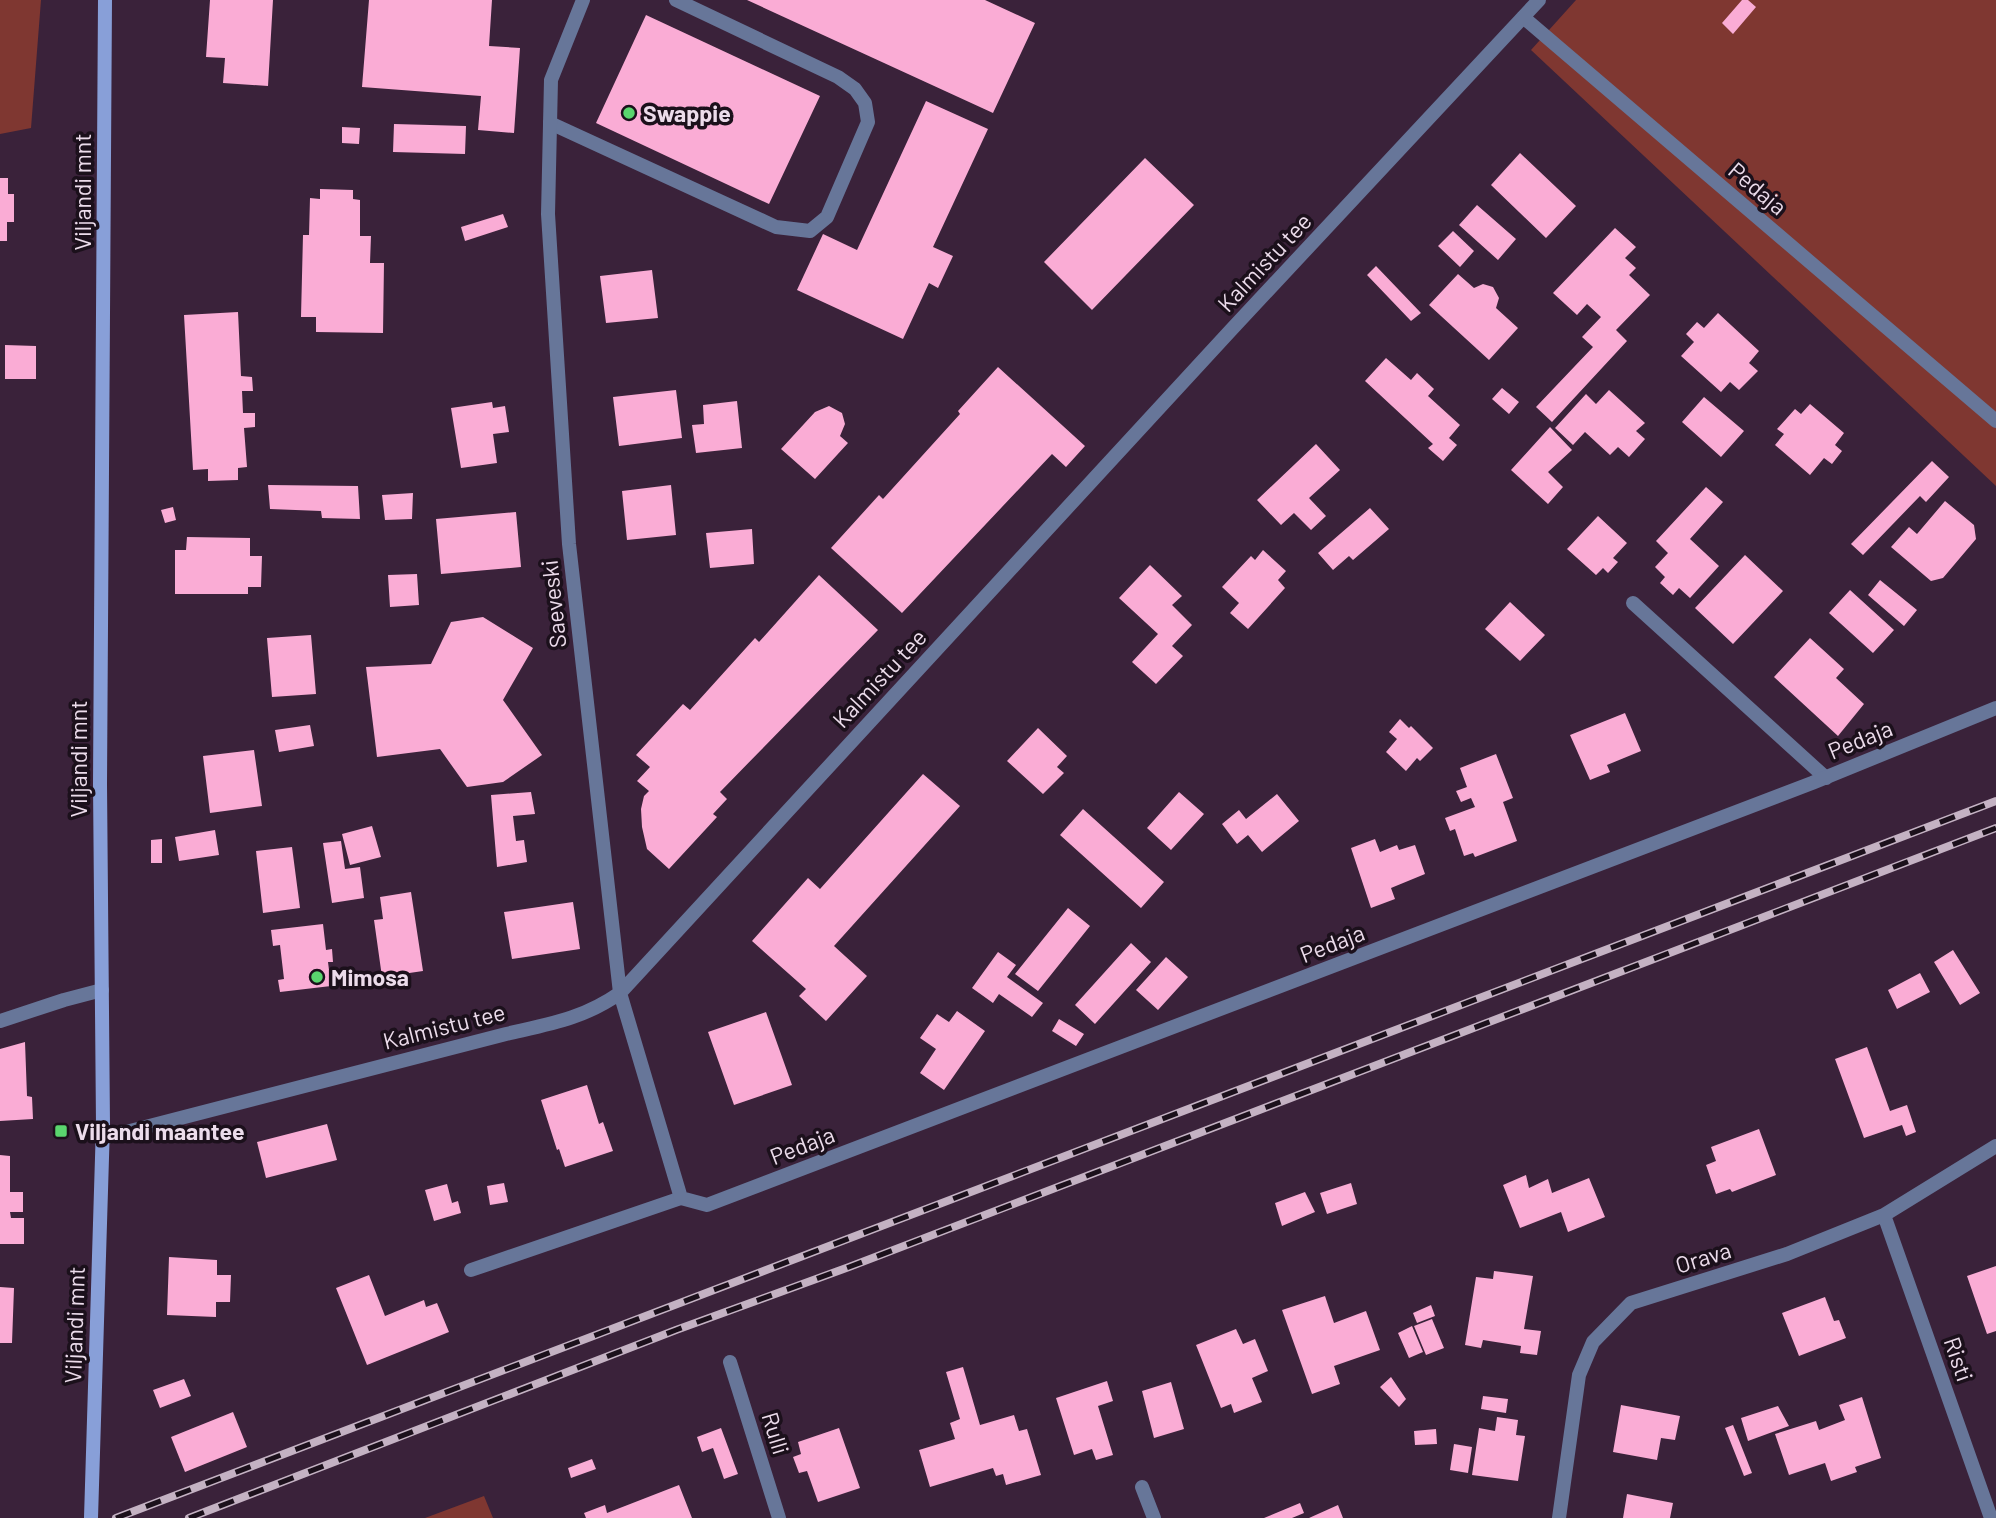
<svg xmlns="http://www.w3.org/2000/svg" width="1996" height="1518" font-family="Barlow,sans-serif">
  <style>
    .green { fill: #7f3731 }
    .building { fill: #faacd5 }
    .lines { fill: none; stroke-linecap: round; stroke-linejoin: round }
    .service { stroke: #677699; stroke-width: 14 }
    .minor { stroke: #677699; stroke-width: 14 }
    .secondary { stroke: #889fd8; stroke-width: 14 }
    .rail-casing { stroke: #c4b2c3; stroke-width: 8 }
    .rail { stroke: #1b101b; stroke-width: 5; stroke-dasharray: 16; stroke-linecap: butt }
    .poi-dot { fill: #5ad56e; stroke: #1b101b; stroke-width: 2.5 }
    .labels { text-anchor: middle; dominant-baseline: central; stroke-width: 7; stroke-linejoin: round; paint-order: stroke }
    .poi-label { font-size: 23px; font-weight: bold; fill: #ecdceb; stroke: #1b101b; text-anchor: start }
    .street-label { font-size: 23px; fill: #ecdceb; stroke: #1b101b }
  </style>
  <rect width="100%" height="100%" fill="#3a223a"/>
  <path class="green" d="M0,0H41L31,128L0,134Z
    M1576,0H1996V486L1531,50Z
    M484,1496L493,1518H425Z"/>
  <path class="building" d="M210,0H273L268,86L223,83L225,58L206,57Z
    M369,0H492L489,46L520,48L514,133L478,130L481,96L362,87Z
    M747,0H985L1035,23L993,113Z
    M1742,0H1748L1756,7L1733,34L1722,23Z
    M646,15L820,96L769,204L596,123Z
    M926,101L988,129L933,247L953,256L938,288L929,283L903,339L797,290L823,234L857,250Z
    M394,124L466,126L465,154L393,152Z
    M342,127L360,128L359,144L342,143Z
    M1520,153L1576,206L1546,238L1491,185Z
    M1145,158L1194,205L1092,310L1044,262Z
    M0,178H8V194H14V222H7V241H0Z
    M320,189L353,190V199L360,200V236H371L370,263H384L383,333L316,332V317H301L303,235H309L310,198L320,199Z
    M1477,205L1516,239L1498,260L1459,225Z
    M503,214L508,227L465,241L461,227Z
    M1615,228L1636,247L1625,258L1636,268L1629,275L1650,295L1616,330L1627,341L1552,422L1536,407L1593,347L1582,337L1601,317L1587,304L1577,315L1553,293Z
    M1453,231L1474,251L1460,267L1438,246Z
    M1376,266L1421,313L1411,321L1367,275Z
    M652,270L658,318L606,323L600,276Z
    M1458,274L1474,288L1483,284L1493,287L1499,298L1496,308L1518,328L1489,360L1429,305Z
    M238,312L241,376L252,377L253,391H242L243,413H255V427L244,428L247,467L238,468V480L208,481V469L193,470L184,315Z
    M1718,313L1759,351L1749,363L1758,371L1739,390L1730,382L1721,392L1681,356L1694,342L1686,334L1697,322L1704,328Z
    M5,345L36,346V379H5Z
    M1386,358L1411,380L1417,373L1434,389L1428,396L1460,425L1449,438L1457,445L1443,461L1428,448L1433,444L1365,381Z
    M998,367L1085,446L1066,467L1052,454L902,613L831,548L879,495L883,499L960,414L958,411Z
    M1502,388L1519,402L1509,414L1492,399Z
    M676,390L682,438L619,446L613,397Z
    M1609,390L1645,423L1636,431L1645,439L1629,457L1618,447L1610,455L1585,432L1573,445L1555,428L1586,394L1596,404Z
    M1704,397L1744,431L1721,457L1682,422Z
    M737,401L742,448L696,453L692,425L704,424L703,405Z
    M492,402L493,408L505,406L509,432L493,434L497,463L461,468L451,408Z
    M1810,404L1844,433L1835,445L1842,451L1832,464L1824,458L1810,475L1775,445L1784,434L1777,429L1795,409L1801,414Z
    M829,406L842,413L845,424L840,436L848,443L815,479L781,449L815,412Z
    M1550,427L1572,450L1548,472L1563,487L1548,504L1511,470Z
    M1316,444L1340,470L1309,498L1326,516L1311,530L1294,513L1281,525L1257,500Z
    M1932,461L1949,477L1926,502L1920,496L1863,555L1851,544Z
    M268,485L358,486L360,519L322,518L321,511L270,509Z
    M671,485L676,535L627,540L622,491Z
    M1706,487L1723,502L1690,539L1719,566L1690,598L1679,588L1673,595L1660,583L1665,577L1655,567L1668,553L1656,541Z
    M413,493L412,519L385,520L382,495Z
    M1945,501L1974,525L1976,539L1943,578L1931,581L1891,547L1909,527L1917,534Z
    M173,507L176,520L165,523L161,510Z
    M1370,508L1389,529L1353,560L1349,556L1333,570L1318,553Z
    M516,512L521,567L441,574L436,519Z
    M1598,516L1627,543L1613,558L1618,562L1608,573L1603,568L1596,575L1567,549Z
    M752,529L754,564L710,568L706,533Z
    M187,537L250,538V556H262L261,587H248V594H175V550H186Z
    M1263,550L1286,571L1278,580L1285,588L1248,629L1230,613L1239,603L1222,587L1251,556L1255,560Z
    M1745,555L1783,591L1733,644L1695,608Z
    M1150,565L1182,596L1172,605L1192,625L1172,646L1183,656L1156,684L1132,662L1158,634L1119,598Z
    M417,574L419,605L390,607L388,575Z
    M819,575L878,630L720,792L727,799L713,814L717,817L669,869L647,849L642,827L641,809L644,796L649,791L637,781L650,767L636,755L683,704L690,710L755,638L759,642Z
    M1880,580L1917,610L1904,626L1868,595Z
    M1850,590L1894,630L1873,653L1829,613Z
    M1510,602L1545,635L1520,661L1485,629Z
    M483,617L533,648L503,700L542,755L503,782L467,787L440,749L377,757L366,667L431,664L451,622Z
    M311,635L316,694L272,697L267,638Z
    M1810,638L1844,669L1836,678L1864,704L1838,736L1774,677Z
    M1625,713L1641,751L1607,765L1610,772L1590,780L1570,735Z
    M1400,719L1409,728L1411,726L1433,748L1420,761L1417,758L1406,771L1386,752L1397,739L1389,732Z
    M310,725L314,746L279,752L275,730Z
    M1038,728L1067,756L1057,767L1064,773L1043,794L1007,761Z
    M254,750L262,806L210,813L203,756Z
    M1496,754L1513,798L1503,802L1517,841L1475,857L1473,853L1464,856L1455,829L1450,831L1445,818L1475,807L1471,798L1461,802L1456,791L1467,787L1460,768Z
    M923,774L960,806L834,946L867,976L826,1021L799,996L806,989L752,941L808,878L820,889Z
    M531,792L535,814L513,816L516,841L524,840L527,862L497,867L491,795Z
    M1179,792L1204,814L1171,850L1147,828Z
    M1277,794L1299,821L1262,852L1248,835L1237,844L1222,824L1239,810L1246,819Z
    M1083,809L1164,882L1141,908L1060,835Z
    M372,826L381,857L350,865L342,834Z
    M215,830L219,855L179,861L175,837Z
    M162,839V863H151V840Z
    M1375,839L1380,852L1397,845L1399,850L1415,845L1425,874L1391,888L1395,899L1371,908L1351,848Z
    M341,841L345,869L360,867L364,898L332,903L323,843Z
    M292,847L300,908L263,913L256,851Z
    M411,892L423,971L382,977L374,920L383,919L380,897Z
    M573,902L580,949L512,959L504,912Z
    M1068,908L1090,926L1038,991L1015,974Z
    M323,924L326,950L332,949L333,962H328L331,986L280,992L278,980L284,979L280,945L273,946L271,930Z
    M1131,943L1151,962L1095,1024L1075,1005Z
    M1953,950L1980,993L1960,1005L1934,962Z
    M998,952L1016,965L1007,977L1043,1003L1032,1017L999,994L993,1003L972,988Z
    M1166,957L1188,977L1158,1010L1136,990Z
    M1920,973L1930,992L1897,1009L1888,990Z
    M957,1011L985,1031L944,1090L920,1073L936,1049L920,1038L937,1014L949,1022Z
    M766,1012L792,1085L734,1105L708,1032Z
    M1059,1019L1084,1034L1076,1046L1052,1031Z
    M25,1042L27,1096L32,1097L33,1119L0,1121V1049Z
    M1867,1047L1890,1111L1907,1105L1916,1132L1906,1136L1902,1125L1864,1138L1835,1059Z
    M587,1085L599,1124L603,1122L613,1151L565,1167L559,1149L557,1150L541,1100Z
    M327,1124L337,1160L266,1178L257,1142Z
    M1759,1129L1776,1175L1732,1192L1730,1189L1716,1194L1706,1165L1716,1161L1711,1147Z
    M0,1155L10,1156V1192H23V1212H10L11,1218H24V1244H0Z
    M1526,1175L1529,1188L1548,1179L1552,1193L1589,1178L1605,1217L1568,1232L1561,1212L1520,1228L1503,1185Z
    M504,1183L508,1202L490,1205L487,1186Z
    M1351,1183L1357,1204L1327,1214L1320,1193Z
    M447,1184L452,1203L458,1201L461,1213L434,1221L425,1190Z
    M1305,1192L1315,1212L1282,1226L1275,1203Z
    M169,1257L217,1260V1275H231L230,1302H216V1317L167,1315Z
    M1996,1266V1331L1987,1334L1967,1276Z
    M1494,1271L1533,1276L1524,1329L1541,1331L1537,1355L1520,1353L1521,1346L1483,1340L1481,1348L1465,1345L1476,1277L1493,1279Z
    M369,1275L385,1316L424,1300L426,1307L437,1303L449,1332L367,1365L336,1288Z
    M0,1287L14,1288L12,1343H0Z
    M1325,1296L1334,1323L1366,1311L1380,1350L1334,1366L1340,1384L1312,1394L1282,1310Z
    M1825,1297L1834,1321L1839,1320L1846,1338L1799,1356L1782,1313Z
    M1431,1305L1435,1316L1417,1323L1413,1313Z
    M1432,1319L1444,1348L1426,1355L1414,1326Z
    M1412,1326L1423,1352L1409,1358L1398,1333Z
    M1236,1329L1243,1344L1255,1339L1268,1371L1252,1378L1262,1402L1234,1413L1231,1404L1221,1408L1196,1345Z
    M963,1367L980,1425L1014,1415L1019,1431L1027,1429L1041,1475L1006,1485L1003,1474L996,1476L993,1468L930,1487L919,1450L955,1439L950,1423L960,1419L946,1372Z
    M1391,1377L1406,1399L1399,1407L1380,1387Z
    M184,1379L191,1396L160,1408L153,1390Z
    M1107,1381L1113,1401L1098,1406L1113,1455L1096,1460L1092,1449L1074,1455L1056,1398Z
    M1171,1382L1184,1429L1154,1438L1142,1391Z
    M1483,1396L1508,1399L1506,1413L1481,1409Z
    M1862,1397L1881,1458L1855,1467L1857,1472L1831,1481L1825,1463L1789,1475L1775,1434L1816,1421L1819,1430L1845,1420L1839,1405Z
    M1621,1405L1680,1416L1675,1440L1661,1438L1657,1460L1613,1452Z
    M1778,1406L1789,1426L1748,1441L1741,1418Z
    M233,1412L247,1447L185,1472L171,1437Z
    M1497,1417L1518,1420L1516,1435L1525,1436L1518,1481L1472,1475L1479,1428L1495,1431Z
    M1733,1425L1752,1473L1744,1476L1725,1428Z
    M721,1428L738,1474L724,1479L713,1448L702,1452L697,1437Z
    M839,1428L860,1488L818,1502L807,1471L799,1473L793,1457L801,1454L798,1442Z
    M1436,1429L1437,1444L1415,1445L1414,1431Z
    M1454,1444L1472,1447L1468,1473L1450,1470Z
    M592,1459L596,1469L571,1478L568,1468Z
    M679,1485L692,1518H586L584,1513L605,1505L607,1513Z
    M1627,1494L1673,1503L1670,1518H1623Z
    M1300,1503L1304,1513L1292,1518H1264Z
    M1338,1505L1343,1518H1309Z"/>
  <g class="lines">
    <path class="service" d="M550,123L776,227L810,231L827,217L868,122L865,103L855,89L838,77L676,0
      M1633,603L1826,778
      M471,1270L681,1198"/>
    <path class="minor" d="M583,0L551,80L548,214L569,544L620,993L681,1198L707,1205L1812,783L1996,708
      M1523,17L1996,421
      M0,1021L64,1000L102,990
      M103,1138L506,1034C549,1024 583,1019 620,993L1231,330L1539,0
      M1884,1215L1991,1518
      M730,1362L779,1518
      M1142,1487L1154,1518
      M1559,1518L1579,1375L1593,1342L1631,1303L1787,1254L1884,1215L1996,1146"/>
    <path class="secondary" d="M91,1518L103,1125L100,784L105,0"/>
    <defs>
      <path id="rail" d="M116,1518L1996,801
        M189,1518L676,1330L849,1267L1996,828"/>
    </defs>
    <use href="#rail" class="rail-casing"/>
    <use href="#rail" class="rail"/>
  </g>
  <g class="poi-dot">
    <circle cx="629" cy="113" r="7"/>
    <circle cx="317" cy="977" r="7"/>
    <rect x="54" y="1124" width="14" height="14" rx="3.5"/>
  </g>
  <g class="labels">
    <g class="poi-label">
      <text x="643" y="113">Swappie</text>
      <text x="331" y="977">Mimosa</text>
      <text x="75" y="1131">Viljandi maantee</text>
    </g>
    <g class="street-label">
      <text transform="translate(1758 188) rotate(40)">Pedaja</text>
      <text transform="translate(82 192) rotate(-90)">Viljandi mnt</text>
      <text transform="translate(1264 262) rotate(-47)">Kalmistu tee</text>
      <text transform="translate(553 604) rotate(-96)">Saeveski</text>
      <text transform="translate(879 678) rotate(-47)">Kalmistu tee</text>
      <text transform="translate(1860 739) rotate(-22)">Pedaja</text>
      <text transform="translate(78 759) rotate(-90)">Viljandi mnt</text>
      <text transform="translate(1332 943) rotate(-21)">Pedaja</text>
      <text transform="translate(444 1026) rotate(-14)">Kalmistu tee</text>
      <text transform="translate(802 1145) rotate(-21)">Pedaja</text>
      <text transform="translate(1703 1257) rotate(-17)">Orava</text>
      <text transform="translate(74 1325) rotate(-88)">Viljandi mnt</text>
      <text transform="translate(1959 1359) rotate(71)">Risti</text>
      <text transform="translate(776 1433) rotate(73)">Rulli</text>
    </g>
  </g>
</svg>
